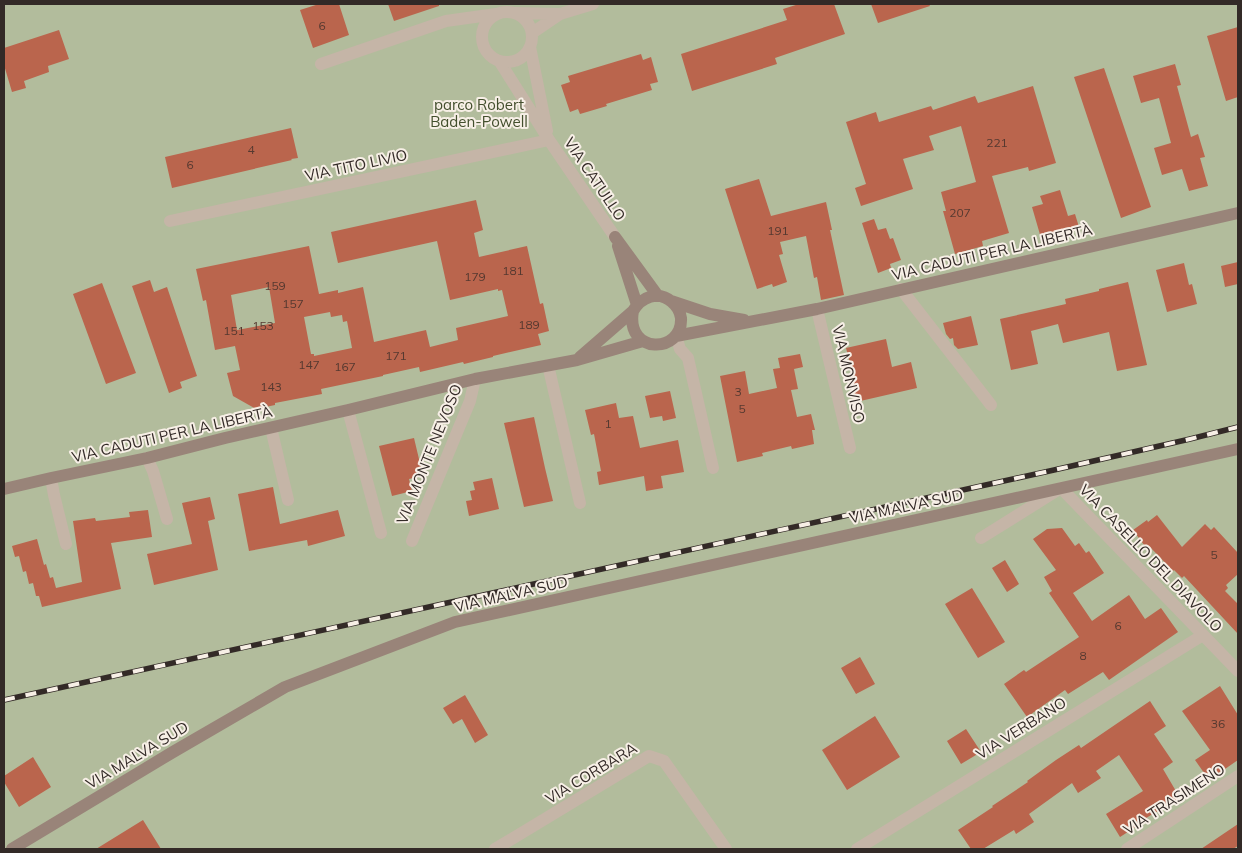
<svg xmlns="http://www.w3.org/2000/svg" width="1242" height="853" font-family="Mulish,sans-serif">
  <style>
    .green { fill: #b2bc9c }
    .building { fill: #ba654d; fill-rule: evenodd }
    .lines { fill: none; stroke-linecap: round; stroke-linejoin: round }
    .street { stroke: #c5b5a7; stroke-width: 12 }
    .secondary { stroke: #998479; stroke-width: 12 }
    .rail-casing { stroke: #332a27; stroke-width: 5.5 }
    .rail { stroke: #f7efe6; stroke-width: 4; stroke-dasharray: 11; stroke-linecap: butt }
    .labels { text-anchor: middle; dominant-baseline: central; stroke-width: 4; stroke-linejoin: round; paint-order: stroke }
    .number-label { font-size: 12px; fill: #553930 }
    .park-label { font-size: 15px; fill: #434f2d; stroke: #f7efe6 }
    .street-label { font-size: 15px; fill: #332a27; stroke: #f7efe6 }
  </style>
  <rect width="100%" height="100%" fill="#efe5da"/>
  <path class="green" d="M4,4H1238V849H4Z"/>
  <path class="building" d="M319,4H339L349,35L313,48L300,10Z
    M388,4H439V6L394,21Z
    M799,4H834L845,34L775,58L777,64L692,91L681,54L787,20L783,9Z
    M871,4H929L930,6L878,23Z
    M1238,27V97L1226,101L1207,36Z
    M59,30L69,59L48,66L49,72L24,81L26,88L12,92L4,65V48Z
    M641,54L643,60L651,57L658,82L650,84L652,90L606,104L607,106L580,114L578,109L570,112L561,85L570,82L568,76Z
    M1175,64L1181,85L1177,86L1191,137L1198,134L1205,157L1200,158L1208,186L1189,191L1182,169L1162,175L1154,148L1171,143L1159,98L1141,103L1133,76Z
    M1104,68L1151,207L1121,218L1074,77Z
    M1033,86L1056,163L1029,171L1028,167L992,176L1009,233L982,241L983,246L955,254L943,211H946L941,192L976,182L961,126L929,136L934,150L903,159L913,189L861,206L855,188L866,184L846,122L876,112L879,122L931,106L933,110L975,96L978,103Z
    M291,128L298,158L291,159L292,160L172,188L165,157Z
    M759,179L771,216L826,202L832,230H830L844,295L821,300L817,277L814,278L806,236L780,242L783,254L779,255L787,282L773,287L772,284L757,289L725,189Z
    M1060,190L1068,216L1075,214L1079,227L1041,238L1032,207L1043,204L1040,196Z
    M476,200L483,230L474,233L479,257L527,246L540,304L543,303L549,331L538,334L541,345L493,356V357L464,364L463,362L420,372L419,367L383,375V376L321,389L322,394L275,403V405L256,409L233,396L227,373L240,370L235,346L215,350L206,300L203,301L196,269L309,246L319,294L338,290V293L363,287L374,342L426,330L430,347L458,340L456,328L508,316L502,290L498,291V289L450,300L437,241L338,263L331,232ZM269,287L275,323L237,330L231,295ZM330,312L331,317L342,315L343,322L347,321L352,348L314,356V354H311L304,317Z
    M874,219L878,230L886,228L890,239L893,238L901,260L890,264L891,268L878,273L862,223Z
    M1238,262V284L1225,287L1221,266Z
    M1184,263L1189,285L1192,284L1197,304L1167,312L1156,270Z
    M150,280L154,292L167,287L197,376L180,382L182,388L169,393L132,286Z
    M1128,282L1147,365L1117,371L1109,332L1063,343L1058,324L1031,331L1038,364L1011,370L1000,319L1066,304L1065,299L1099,291V289Z
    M102,283L136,373L106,384L73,294Z
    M971,316L978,345L958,349L954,345L953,338L950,339L946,334L943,323Z
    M886,339L892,367L911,362L917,388L856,402L849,376L853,375L846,348Z
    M800,354L803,367L794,369L798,389L791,390L797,417L811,414L815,430H812L814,444L792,449L791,446L762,453L763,456L737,462L720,376L745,371L749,394L777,388L773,369L780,368L778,358Z
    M670,391L676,418L663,421L662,416L650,418L645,396Z
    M616,403L619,418L633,416L640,448L678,440L684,472L661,476L663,488L646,491L644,476L599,485L597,472L601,471L594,434L591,435L585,410Z
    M534,417L545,468L553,501L524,507L504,423Z
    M414,438L423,476L409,479L412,491L392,496L379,446Z
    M492,478L499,509L469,516L466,501L472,500L470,491L475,490L473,482Z
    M273,487L280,524L338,510L345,536L308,546L307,540L249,551L238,494Z
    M210,497L215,519L208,521L218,570L154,585L147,554L192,544L182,503Z
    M148,510L152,537L111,543L121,589L42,607L39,596H36L33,583L29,584L26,571L23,572L19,556L15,557L12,546L37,539L44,565L46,564L50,578L53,577L56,588L82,582L73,521L95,518L96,521L130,517L129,512Z
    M1157,515L1182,547L1205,524L1211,530L1214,527L1238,553V574L1226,585L1228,588L1225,591L1238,604V634L1184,576L1182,578L1174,570L1173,571L1150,547L1147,549L1133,530L1147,520L1148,522Z
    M1062,528L1075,546L1079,543L1086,553L1089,551L1104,573L1073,593L1092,621L1129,595L1145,619L1161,608L1178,632L1109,680L1103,672L1068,694L1065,690L1027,717L1004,684L1024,670L1026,672L1079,637L1049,593L1052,591L1044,577L1056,570L1033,539L1047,529Z
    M1005,560L1019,584L1007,592L992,568Z
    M972,588L1005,642L978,658L945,604Z
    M860,657L875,684L856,694L841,668Z
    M1220,686L1238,715V760L1209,780L1195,760L1210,750L1182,711Z
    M465,695L488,735L475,743L462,719L453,724L443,708Z
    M1150,701L1166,726L1154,734L1173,762L1163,769L1180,798L1141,821L1142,823L1120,837L1106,814L1143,791L1119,755L1096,771L1101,778L1078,793L1072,783L1029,814L1034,822L1016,834L1014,830L983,849H971L958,830L993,807L992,806L1028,782L1027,781L1056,760L1079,745L1081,748Z
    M875,716L900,757L847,790L822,750Z
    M966,729L981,752L961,764L947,741Z
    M33,757L51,787L19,807L4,782V776Z
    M143,820L161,849H96Z
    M1238,824V846L1233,849H1201Z"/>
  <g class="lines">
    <path class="street" d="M482 37a25 25 0 1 1 50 0a25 25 0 1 1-50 0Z
      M515,13L560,14
      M532,33L560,14L593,4
      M530,47L547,131
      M500,62L549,140L615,237
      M321,64L446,21L496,14
      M170,221L549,140
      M901,289L991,405
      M817,309L850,448
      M676,336L680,349L688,358L713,468
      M548,365L580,503
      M348,410L381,533
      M271,428L288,500
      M147,458L153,471L167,519
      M51,478L54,495L66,544
      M981,538L1061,488L1238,671
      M412,541L470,401L475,379
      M495,849L649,756L664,761L726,849
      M857,849L1203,635
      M1127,849L1238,776"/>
    <path class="secondary" d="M615,237L658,296
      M618,246L637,305
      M671,301L710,314L744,320
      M676,336L817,309L1238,213
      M580,357L633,311C641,297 658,290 672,302C677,306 680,311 681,318C683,354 625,355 633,311
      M4,489L51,478L147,458L225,438L348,410L475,379L577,360L643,341
      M12,849L173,752L285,687L455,622L1238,449"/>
    <defs>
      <path id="rail" d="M4,700L1054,470L1190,439L1238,427"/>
    </defs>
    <use href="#rail" class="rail-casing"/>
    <use href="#rail" class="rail"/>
  </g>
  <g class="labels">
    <g class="number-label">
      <text x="322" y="25">6</text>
      <text x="997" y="142">221</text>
      <text x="251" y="149">4</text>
      <text x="190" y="164">6</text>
      <text x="960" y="212">207</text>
      <text x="778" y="230">191</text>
      <text x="513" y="270">181</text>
      <text x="475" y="276">179</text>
      <text x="275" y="285">159</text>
      <text x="293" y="303">157</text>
      <text x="529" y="324">189</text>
      <text x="263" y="325">153</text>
      <text x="234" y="330">151</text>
      <text x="396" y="355">171</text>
      <text x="309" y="364">147</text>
      <text x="345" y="366">167</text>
      <text x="271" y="386">143</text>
      <text x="738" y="391">3</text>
      <text x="742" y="408">5</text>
      <text x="608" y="423">1</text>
      <text x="1214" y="554">5</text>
      <text x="1118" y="625">6</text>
      <text x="1083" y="655">8</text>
      <text x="1218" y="723">36</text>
    </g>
    <g class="park-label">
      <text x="479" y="104">parco Robert<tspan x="479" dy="17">Baden-Powell</tspan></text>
    </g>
    <g class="street-label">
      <text transform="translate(356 165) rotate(-12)">VIA TITO LIVIO</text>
      <text transform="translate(595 179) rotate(56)">VIA CATULLO</text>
      <text transform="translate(992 252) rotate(-13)">VIA CADUTI PER LA LIBERTÀ</text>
      <text transform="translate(849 374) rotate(77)">VIA MONVISO</text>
      <text transform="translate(172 434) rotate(-13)">VIA CADUTI PER LA LIBERTÀ</text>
      <text transform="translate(429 454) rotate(-68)">VIA MONTE NEVOSO</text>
      <text transform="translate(906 506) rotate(-12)">VIA MALVA SUD</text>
      <text transform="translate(1151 558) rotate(46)">VIA CASELLO DEL DIAVOLO</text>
      <text transform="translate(511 594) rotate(-13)">VIA MALVA SUD</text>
      <text transform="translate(1021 728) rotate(-32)">VIA VERBANO</text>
      <text transform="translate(137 755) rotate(-31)">VIA MALVA SUD</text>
      <text transform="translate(591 773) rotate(-31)">VIA CORBARA</text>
      <text transform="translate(1174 799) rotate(-33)">VIA TRASIMENO</text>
    </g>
  </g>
  <rect width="1242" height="853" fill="none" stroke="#332a27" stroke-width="10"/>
</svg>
